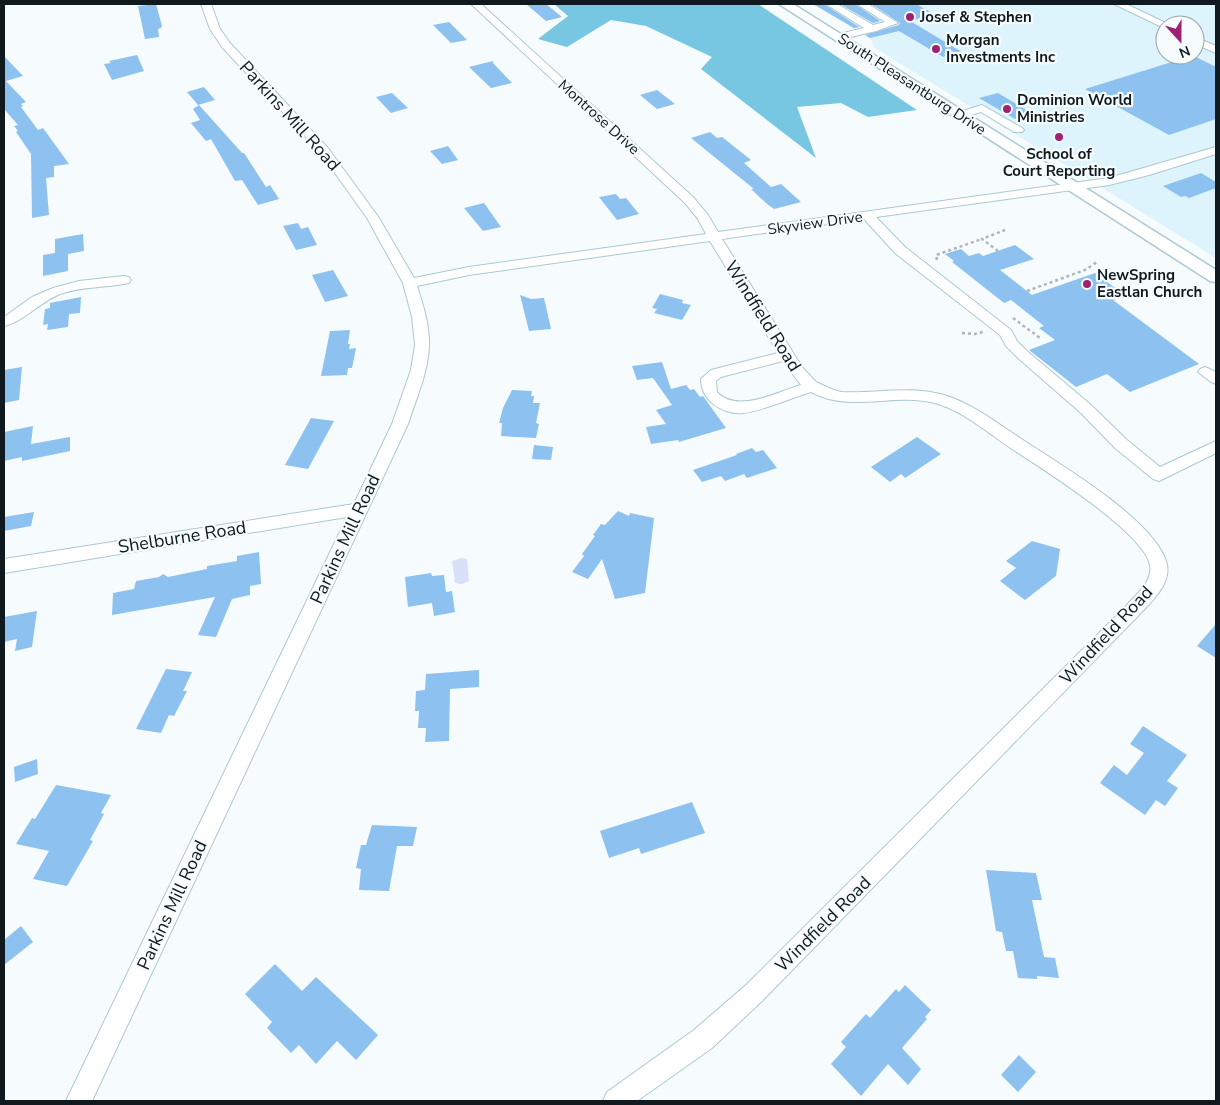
<svg xmlns="http://www.w3.org/2000/svg" width="1220" height="1105" font-family="'Nunito Sans',sans-serif">
  <style>
    .built { fill: #ddf4fc; fill-rule: evenodd }
    .forest { fill: #77c7e2 }
    .water { fill: #d8e1f9 }
    .building { fill: #8cc1f0 }
    .lines { fill: none; stroke-linecap: round; stroke-linejoin: round }
    .minor-casing { stroke: #acc8d2; stroke-width: 2 }
    .major-casing { stroke: #acc8d2; stroke-width: 3 }
    .path { stroke: #afb6b9; stroke-width: 2.5; stroke-dasharray: 3 3; stroke-linecap: butt }
    .minor { fill: #fff; fill-rule: evenodd }
    .major { fill: #fff; fill-rule: evenodd }
    .poi-dot { fill: #9f2174; stroke: #f6fcfe; stroke-width: 2 }
    .labels { text-anchor: middle; dominant-baseline: central; stroke-width: 4.5; stroke-linejoin: round; paint-order: stroke }
    .far-poi-label { font-size: 15px; font-weight: bold; fill: #101a1e; stroke: #f6fcfe; text-anchor: start }
    .far-street-label { font-size: 15px; fill: #101a1e; stroke: #f6fcfe }
    .street-label { font-size: 18px; fill: #101a1e; stroke: #f6fcfe }
  </style>
  <rect width="100%" height="100%" fill="#f6fcfe"/>
  <path class="built" d="M813,4H1216V258L875,48L870,38ZM1165,25H1195V55H1165Z"/>
  <path class="forest" d="M554,4H758L917,110L868,117L841,103L797,107L816,158L701,69L712,57L646,26L611,20L567,47L538,39L568,16Z"/>
  <path class="water" d="M461,558L467,559L469,581L462,584L455,583L452,561Z"/>
  <path class="building" d="M156,4L162,26L161,28L158,29L159,37L145,39L138,6Z
    M526,4H546L562,17L546,21Z
    M813,4H824L859,27L854,28Z
    M840,4H855L880,21L873,23Z
    M871,4H916L936,15L910,21L962,52L943,57L899,31L870,38L865,35L899,25L900,23Z
    M449,22L467,40L451,43L433,25Z
    M137,55L144,71L112,80L104,64L111,63L109,61Z
    M1163,55H1192L1216,67V119L1169,135L1085,89L1175,61Z
    M4,56L23,76L6,81L26,102L21,104L23,106L21,107L38,130L43,128L69,164L54,166V177L46,178L49,215L32,218L31,154L16,132L18,131L14,126L18,125L4,109Z
    M493,61V63L512,83L491,88L469,67Z
    M204,87L215,100L198,105L187,92Z
    M657,90L675,104L657,109L640,95Z
    M392,93L408,108L391,113L376,97Z
    M998,93L1033,114L1015,119L979,98Z
    M199,105L242,153H244L266,187L270,185L279,199L258,205L242,180L235,181L211,139L206,141L191,123L200,120L193,109Z
    M710,132L717,138L722,137L751,160L744,163L771,187L781,184L801,202L774,209L767,204L751,189H754L691,138Z
    M448,146L458,160L442,164L430,151Z
    M1201,173L1216,182V188L1189,198L1185,196L1181,197L1163,186Z
    M616,194L620,199L626,198L639,214L617,220L599,197Z
    M484,203L501,227L483,231L464,208Z
    M298,223L301,229L308,227L317,245L296,250L283,226Z
    M83,234L84,251L68,254V271L43,276V255L55,253V239Z
    M1015,245L1034,259L1000,270L1032,295L1095,273L1126,296L1113,300L1199,364L1130,392L1107,374L1076,387L1029,350L1055,340L1039,328L1044,326L1011,300L1004,303L952,262L954,261L945,254L961,249L969,256L979,253L983,256Z
    M333,270L348,296L325,302L312,275Z
    M660,294L683,300L682,303L691,305L682,320L654,313L657,309L652,308Z
    M520,295L531,299L544,298L551,329L529,331Z
    M81,297L80,313L69,314L68,327L47,330L48,324L43,325L45,309L50,308V303Z
    M350,330L348,344H350L349,349L356,348L352,368H348L347,375L321,376L330,331Z
    M662,362L671,389L686,385L690,390L694,389L700,397L703,396L726,428L679,442L678,440L651,444L646,427L666,424L656,410L672,405L653,378L637,380L632,366Z
    M22,367L19,400L4,403V370Z
    M512,390L532,391L531,396H534L533,403H540L536,423L539,424L536,438L501,436L502,423H499L503,408Z
    M311,418L334,421L308,469L285,465Z
    M33,426L31,444L70,437V451L22,461V457L4,461V432Z
    M917,437L941,454L905,478L901,474L890,482L871,467Z
    M534,445L553,447L551,460L532,459Z
    M752,448L756,452L763,450L777,468L747,478L744,474L725,481L721,476L702,482L693,470L737,455L736,454Z
    M618,511L629,516L630,513L654,518L645,593L615,599L602,559L588,579L572,572L584,556L582,554L595,536L593,535L601,524L605,525Z
    M34,512L31,526L4,531V517Z
    M1032,541L1060,549L1056,576L1025,600L1000,581L1016,568L1006,561Z
    M259,552L261,584L250,586V595L232,599L216,637L198,635L215,597L112,615L113,593L134,589L136,581L159,577L163,574L168,577L207,569V566L237,561V556Z
    M431,573L432,576L444,575L446,592L452,591L455,612L434,616L432,603L408,607L405,577Z
    M37,611L32,647L15,651L17,639L4,642V617Z
    M1216,624V658L1197,646Z
    M166,669L192,672L183,691H187L174,716L169,715L161,733L136,729Z
    M479,670V687L450,689L449,741L425,742L426,728H418L419,711H415L416,691L425,690L426,674Z
    M1143,726L1187,755L1167,781L1178,788L1165,806L1156,800L1145,815L1100,783L1114,765L1127,775L1144,753L1130,744Z
    M37,759L38,774L15,782L14,767Z
    M56,785L111,795L101,813L104,814L90,840L93,841L67,886L33,879L49,851L16,844L32,818L35,819Z
    M692,802L705,833L641,854L639,848L609,858L600,831Z
    M372,825L417,827L413,846H397L389,891L359,890L361,869L356,868L361,845H366Z
    M986,870L1036,873L1042,900H1032L1044,957L1055,958L1059,978L1037,976V979L1018,978L1013,951H1006L1002,932L996,931Z
    M21,926L33,942L4,965V940Z
    M275,964L302,991L316,977L378,1035L356,1060L337,1041L316,1064L299,1045L291,1053L267,1028L272,1022L245,994Z
    M905,985L931,1010L925,1017L927,1019L902,1048L921,1069L908,1085L888,1064L861,1096L831,1064L846,1047L841,1042L866,1014L870,1018L896,989L899,992Z
    M1019,1055L1036,1072L1018,1092L1001,1075Z"/>
  <g class="lines">
    <defs>
      <path id="minor" d="M201,4H211L220,29L230,43L328,148L379,218L414,278L469,267L706,234L698,219L685,203L471,4H481L693,197L708,215L718,232L1109,178L1216,147V154L1149,175L1109,185L876,217L905,247L1011,330L1017,341L1028,352L1091,405L1127,440L1160,467L1216,441V453L1159,481L1153,479L1115,448L1081,413L1018,358L1006,346L1000,335L895,253L864,219L722,239L802,367L816,382L831,389L841,392C875,394 910,385 944,395C974,404 999,425 1026,442C1061,465 1159,523 1167,565C1171,585 1150,603 1138,616L762,1001L712,1048L637,1101H603L607,1092L694,1030L746,985L1126,606C1136,594 1153,582 1150,565C1144,532 1038,466 1009,447C987,432 964,412 938,404C896,391 852,414 811,392C794,397 761,411 744,413C723,415 701,401 701,379L711,370L778,353L710,241L469,275L417,286C423,305 430,326 429,346C428,373 416,399 408,424L92,1101H66L347,517L4,573V559L354,504L392,424L411,370L415,345L412,317L403,283L367,218L320,152L222,47L210,29ZM783,361L801,385C777,392 737,414 717,392L716,381L721,377Z
        M826,4H837L873,25L885,22L857,4H868L898,23L876,31L838,40L835,39V35L864,28Z
        M1114,4H1126L1170,25H1165V28L1162,27Z
        M1195,37L1216,46V53L1195,44Z
        M982,105L1022,128L1024,130L1022,132H1014L981,112L960,118L954,115L956,113Z
        M124,276L129,277L131,280L129,283C106,288 83,286 60,294C40,302 23,322 4,326V317L32,297L53,288L79,281Z
        M1205,367L1216,372V384L1211,382L1198,372L1200,369Z"/>
      <path id="major" d="M779,4H793L1216,270V282L1210,281Z"/>
    </defs>
    <use href="#minor" class="minor-casing"/>
    <use href="#major" class="major-casing"/>
    <path class="path" d="M998,251L982,239L1005,230
      M937,260L936,255L982,239
      M1027,291L1085,270L1097,262
      M1013,318L1040,338
      M962,333L975,334L983,332"/>
    <use href="#minor" class="minor"/>
    <use href="#major" class="major"/>
  </g>
  <g class="poi-dot">
    <circle cx="910" cy="17" r="5"/>
    <circle cx="936" cy="49" r="5"/>
    <circle cx="1007" cy="109" r="5"/>
    <circle cx="1059" cy="137" r="5"/>
    <circle cx="1087" cy="284" r="5"/>
  </g>
  <g class="labels">
    <g class="far-poi-label">
      <text x="920" y="17">Josef &amp; Stephen</text>
      <text x="946" y="40">Morgan<tspan x="946" dy="17">Investments Inc</tspan></text>
      <text x="1017" y="100">Dominion World<tspan x="1017" dy="17">Ministries</tspan></text>
      <text x="1059" y="154" text-anchor="middle">School of<tspan x="1059" dy="17">Court Reporting</tspan></text>
      <text x="1097" y="275">NewSpring<tspan x="1097" dy="17">Eastlan Church</tspan></text>
    </g>
    <g class="far-street-label">
      <text transform="translate(912 84) rotate(33)">South Pleasantburg Drive</text>
      <text transform="translate(599 117) rotate(42)">Montrose Drive</text>
      <text transform="translate(815 223) rotate(-8)">Skyview Drive</text>
    </g>
    <g class="street-label">
      <text transform="translate(290 116) rotate(48)">Parkins Mill Road</text>
      <text transform="translate(763 316) rotate(58)">Windfield Road</text>
      <text transform="translate(182 537) rotate(-9)">Shelburne Road</text>
      <text transform="translate(345 539) rotate(-65)">Parkins Mill Road</text>
      <text transform="translate(1106 635) rotate(-47)">Windfield Road</text>
      <text transform="translate(172 905) rotate(-65)">Parkins Mill Road</text>
      <text transform="translate(823 924) rotate(-45)">Windfield Road</text>
    </g>
  </g>
  <rect width="1220" height="1105" fill="none" stroke="#101a1e" stroke-width="10"/>
  <g transform="translate(1180 40) rotate(159)"><circle r="24" fill="#f6fcfe" stroke="#9aa2a4"/>
  <path d="M0-4L9 19L0 12L-9 19Z" fill="#9f2174"/>
  <text y="-8" font-size="14" font-weight="bold" text-anchor="middle" fill="#101a1e">N</text>
  </g>
</svg>
